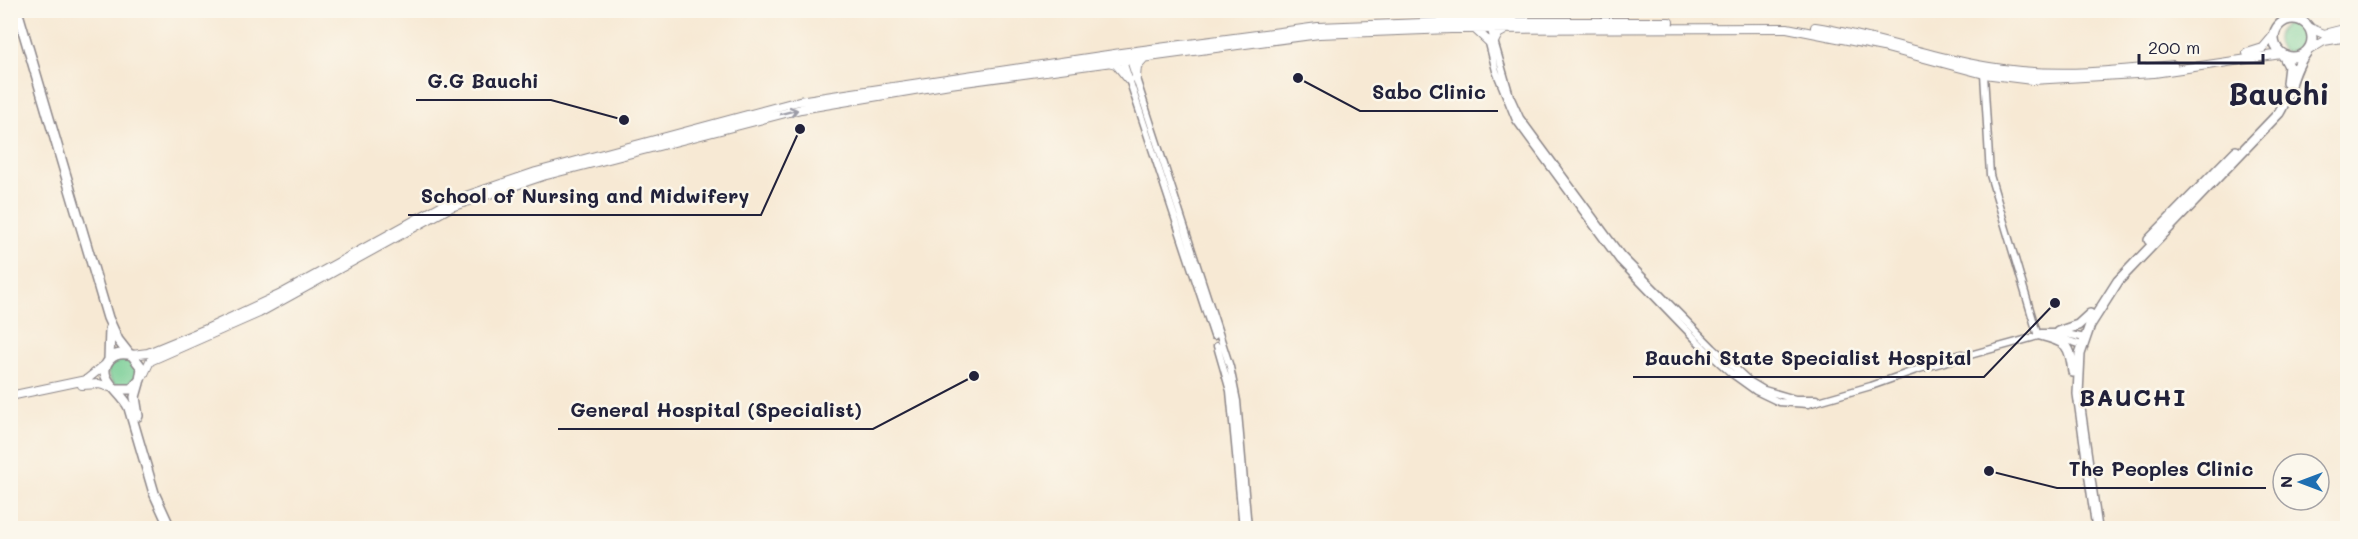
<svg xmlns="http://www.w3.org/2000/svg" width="2358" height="539" font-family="Mali,sans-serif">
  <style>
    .grass { fill: #73cc93; stroke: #4a7767; stroke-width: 1.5 }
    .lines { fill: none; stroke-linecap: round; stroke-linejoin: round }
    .minor-casing { stroke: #8c8688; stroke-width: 9 }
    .major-casing { stroke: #8c8688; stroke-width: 10 }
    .highway-casing { stroke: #8c8688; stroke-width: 12 }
    .minor { stroke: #fff; stroke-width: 6 }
    .major { stroke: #fff; stroke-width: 8 }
    .highway { stroke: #fff; stroke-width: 9 }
    .oneway { stroke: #9c9ca7 }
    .labels { text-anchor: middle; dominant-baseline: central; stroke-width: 5; stroke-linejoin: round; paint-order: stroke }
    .district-label { font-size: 24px; font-weight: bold; letter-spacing: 1.5px; fill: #22223b; stroke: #fbf7ec }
    .town-label { font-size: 30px; font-weight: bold; fill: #22223b; stroke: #fbf7ec }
    .leader { fill: none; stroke: #22223b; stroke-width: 2 }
    .callout-dot { fill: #22223b; stroke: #fbf7ec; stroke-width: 2 }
    .callout-label { font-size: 20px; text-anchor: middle; font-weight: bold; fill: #22223b; stroke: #fbf7ec; stroke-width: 5; stroke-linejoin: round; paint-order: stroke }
  </style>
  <rect width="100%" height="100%" fill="#fbf7ec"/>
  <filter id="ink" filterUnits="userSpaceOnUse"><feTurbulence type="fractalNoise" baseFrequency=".0167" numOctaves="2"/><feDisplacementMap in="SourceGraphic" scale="12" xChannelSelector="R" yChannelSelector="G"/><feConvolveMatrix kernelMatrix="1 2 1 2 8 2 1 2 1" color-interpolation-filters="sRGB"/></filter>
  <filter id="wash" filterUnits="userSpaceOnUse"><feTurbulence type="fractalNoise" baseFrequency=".008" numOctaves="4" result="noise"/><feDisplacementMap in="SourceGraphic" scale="24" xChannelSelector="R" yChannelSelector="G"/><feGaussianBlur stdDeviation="1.35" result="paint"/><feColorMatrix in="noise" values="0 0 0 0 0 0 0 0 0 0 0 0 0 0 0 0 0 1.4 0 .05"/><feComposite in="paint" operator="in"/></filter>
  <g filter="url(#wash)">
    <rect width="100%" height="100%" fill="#f7e9d4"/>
    <path class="grass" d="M2277 39a16 16 0 1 1 32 0a16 16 0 1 1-32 0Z
      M108 372a15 15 0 1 1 30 0a15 15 0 1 1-30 0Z"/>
  </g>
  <g filter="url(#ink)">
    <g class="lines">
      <defs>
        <path id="minor" d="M1490,27L1510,96L1520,118L1621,255L1713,348L1749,381L1764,390L1795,399H1816
          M1488,39L1496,71L1516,120L1619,260L1706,350L1731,373L1756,391L1779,402L1808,404L1871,386L1919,369L2042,335
          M1129,57L1230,367L1237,401L1248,528
          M1122,58L1214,336
          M1984,74L1990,175L2037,333
          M2041,333H2062L2085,338
          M2060,338L2082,345
          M1217,346L1230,391L1243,528
          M1940,360L1962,354"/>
        <path id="major" d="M1815,27C1879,37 1940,61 2003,69C2058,77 2118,71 2173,65
          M2308,27L2324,34L2348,28
          M1476,30L1489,42
          M1494,42L1498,34L1505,30
          M2309,50L2324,41L2348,37
          M2247,53L2263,48L2274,35
          M1108,62L1116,64L1129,80
          M1136,78L1137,66L1146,56
          M132,355L148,353L204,330L281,294L448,202L536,172L799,101L1121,53L1318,27L1450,22H1669
          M143,376L150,361L259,313L451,207L543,176L801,109L950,84L1319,34L1451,29L1787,28L1883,47L1984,74L2032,80L2154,73L2281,54
          M82,385L99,384L113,388
          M10,396L86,380L106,364"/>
        <path id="highway" d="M17,10L108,318L118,340L129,354
          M2274 38a19 19 0 1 1 38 0a19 19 0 1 1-38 0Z
          M2283,55L2289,66L2287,83
          M2149,240L2236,151
          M2058,332L2078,325L2090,314
          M2040,335C2067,342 2070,344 2073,372
          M109,360L110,329
          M115,389H132L140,380L142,368L132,355C124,353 116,353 110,359C93,378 123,392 129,408L154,493L170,528
          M138,416L135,397L139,383
          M2097,528L2078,394L2080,354L2090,325L2118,281L2279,113C2291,94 2292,70 2306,53"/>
      </defs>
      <use href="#minor" class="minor-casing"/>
      <use href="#major" class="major-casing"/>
      <use href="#highway" class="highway-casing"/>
      <use href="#minor" class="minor"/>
      <use href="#major" class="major"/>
      <use href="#highway" class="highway"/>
    </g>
    <defs><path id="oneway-shaft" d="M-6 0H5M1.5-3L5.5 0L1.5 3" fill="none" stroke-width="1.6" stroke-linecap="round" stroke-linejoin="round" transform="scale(1.5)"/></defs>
    <use class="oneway" href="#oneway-shaft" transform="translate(789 112) rotate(-14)"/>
  </g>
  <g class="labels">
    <g class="district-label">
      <text x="2133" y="396">BAUCHI</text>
    </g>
    <g class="town-label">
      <text x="2279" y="93">Bauchi</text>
    </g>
  </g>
  <path class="leader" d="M624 120L551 100H416M1298 78L1360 111H1498M800 129L761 215H408M2055 303L1984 377H1633M974 376L873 429H558M1989 471L2057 488H2266"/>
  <g class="callout-dot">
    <circle cx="624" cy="120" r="6"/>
    <circle cx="1298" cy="78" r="6"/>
    <circle cx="800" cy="129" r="6"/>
    <circle cx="2055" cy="303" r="6"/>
    <circle cx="974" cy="376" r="6"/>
    <circle cx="1989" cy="471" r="6"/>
  </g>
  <g class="callout-label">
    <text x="483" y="88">G.G Bauchi</text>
    <text x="1429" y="99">Sabo Clinic</text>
    <text x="585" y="203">School of Nursing and Midwifery</text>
    <text x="1808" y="365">Bauchi State Specialist Hospital</text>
    <text x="716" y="417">General Hospital (Specialist)</text>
    <text x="2161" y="476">The Peoples Clinic</text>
  </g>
  <rect width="2358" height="539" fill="none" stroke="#fbf7ec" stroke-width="36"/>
  <g transform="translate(2301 482) rotate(270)"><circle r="28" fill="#fbf7ec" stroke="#a4a2a5" stroke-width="1.5"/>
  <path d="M0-4.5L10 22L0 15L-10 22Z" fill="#1f6fb2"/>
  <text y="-9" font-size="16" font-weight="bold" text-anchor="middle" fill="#22223b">N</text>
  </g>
  <path d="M2139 54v9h124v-9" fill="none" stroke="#22223b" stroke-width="3"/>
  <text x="2148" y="54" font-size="18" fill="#22223b" stroke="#fbf7ec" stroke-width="4.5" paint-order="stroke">200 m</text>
</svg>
